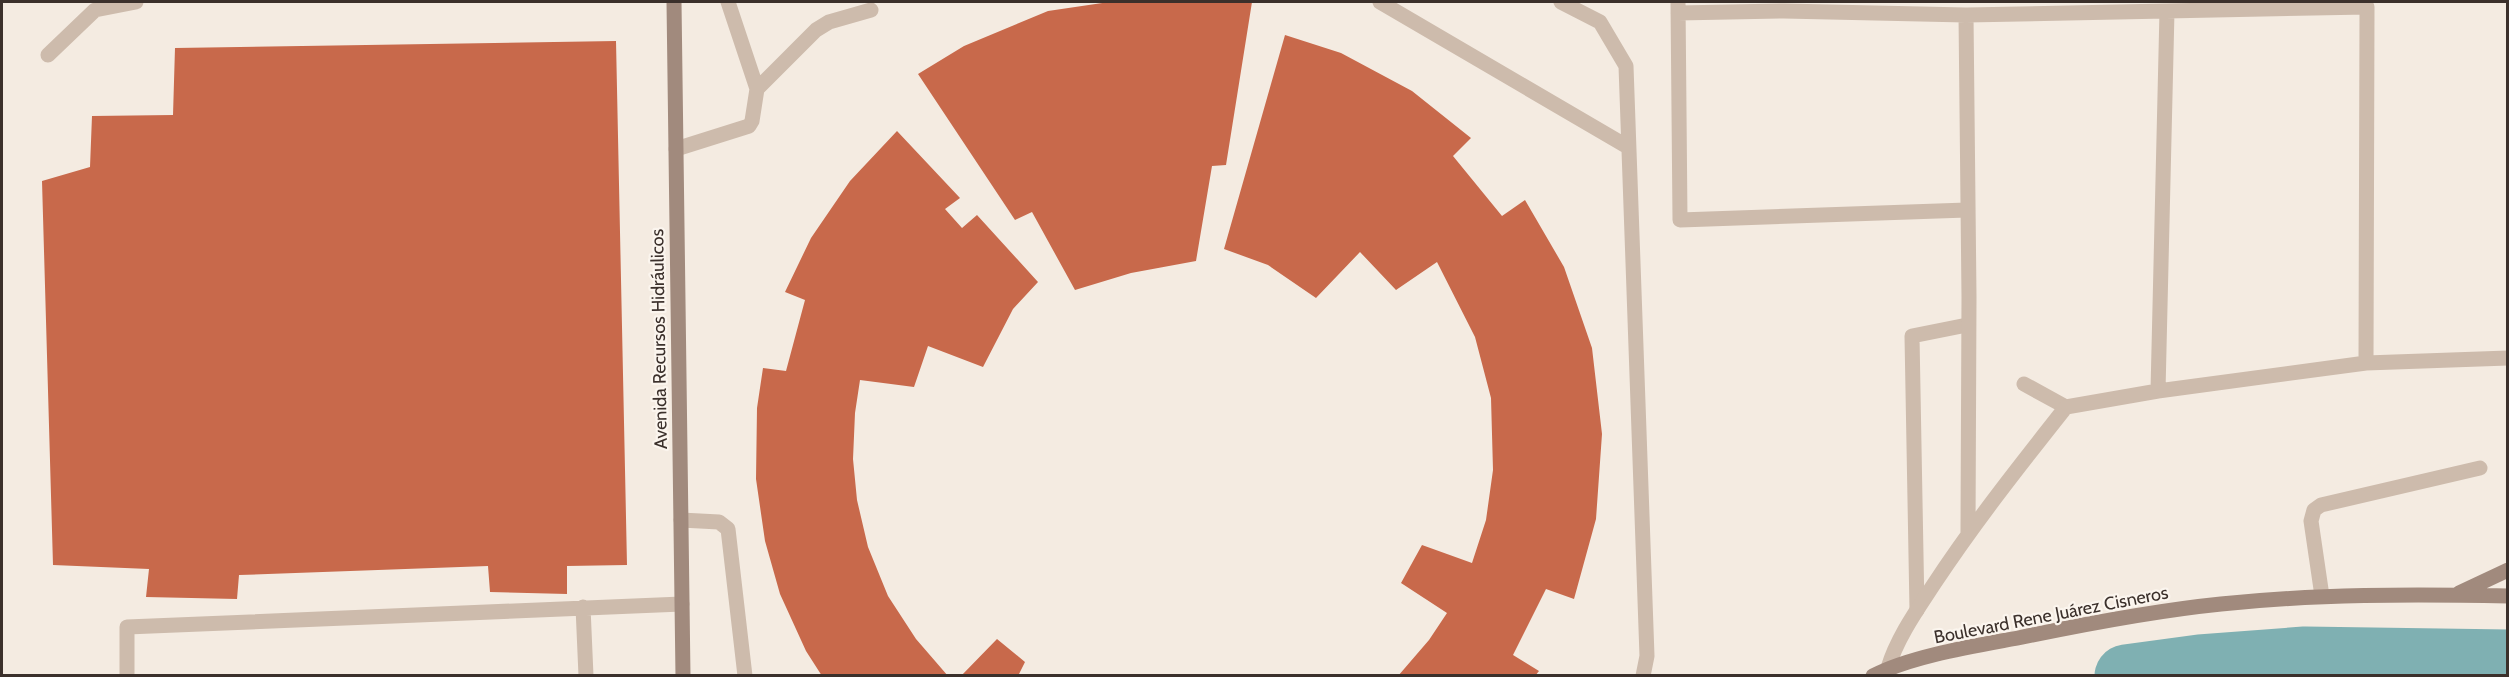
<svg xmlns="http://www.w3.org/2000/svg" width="2509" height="677" font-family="Cabin,sans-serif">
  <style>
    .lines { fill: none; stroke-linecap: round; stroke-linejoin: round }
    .river { stroke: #7fb0b2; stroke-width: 63 }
    .building { fill: #c8694b }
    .lane { stroke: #cdbbac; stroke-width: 15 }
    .street { stroke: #cdbbac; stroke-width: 15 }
    .secondary { stroke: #a18a7d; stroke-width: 15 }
    .labels { text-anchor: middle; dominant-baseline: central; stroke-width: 4.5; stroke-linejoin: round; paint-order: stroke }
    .street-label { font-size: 18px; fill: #3b302b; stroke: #fbf5ee }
  </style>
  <rect width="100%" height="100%" fill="#f4ebe1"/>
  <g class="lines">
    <path class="river" d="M2126,676L2200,666L2305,658L2508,661"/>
  </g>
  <path class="building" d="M1109,2H1252L1226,165L1212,166L1196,261L1131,273L1075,290L1032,212L1015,220L918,74L964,46L1048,11Z
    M1285,35L1341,53L1412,91L1471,138L1453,156L1502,216L1525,200L1564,267L1592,348L1602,434L1596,519L1574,599L1546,589L1513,655L1539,671L1535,676H1398L1429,640L1447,613L1401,583L1422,545L1472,563L1486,520L1493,470L1491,398L1475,337L1437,262L1396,290L1360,252L1316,298L1268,265L1224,249Z
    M616,41L627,565L567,566V594L490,592L488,566L239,575L237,599L146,597L149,569L53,565L42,181L90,167L92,116L173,115L175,48Z
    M897,131L960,198L945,209L962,228L977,215L1038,282L1013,309L983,367L928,346L914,387L860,380L855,413L853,459L857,500L868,547L888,596L916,639L948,676H822L806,651L780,594L765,541L756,479L757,408L763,368L786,371L805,300L785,292L811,238L850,181Z
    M997,639L1025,662L1018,676H961Z"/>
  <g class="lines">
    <path class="lane" d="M728,2L757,89
      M1380,2L1628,147
      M1561,2L1600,22L1626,66L1647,656L1643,676
      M48,55L95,10L136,2
      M676,149L749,126L752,121L757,89L816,30L829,22L871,10
      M2024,384L2066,407
      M681,520L719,522L728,529L745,676
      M2322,596L2311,521L2314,510L2321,505L2480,468
      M583,607L586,676
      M1917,610L1912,336L1967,325
      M127,676V627L682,604"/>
    <path class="street" d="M1678,2L1680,220L1967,210
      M1678,13L1784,11L1966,15L2367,7L2366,363
      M1966,15L1969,297L1968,532
      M2158,391L2167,11
      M1888,668C1897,638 1917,610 1934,584C1975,522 2020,465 2066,407L2158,391L2366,363L2508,358"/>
    <path class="secondary" d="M674,2L683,676
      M2459,593L2508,570
      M1873,676C1911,656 1975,646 2018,638C2085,624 2152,611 2221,604C2316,594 2412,594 2508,596"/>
  </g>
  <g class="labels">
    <g class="street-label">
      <text transform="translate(659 339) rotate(-91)">Avenida Recursos Hidráulicos</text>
      <text transform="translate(2051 615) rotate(-11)">Boulevard Rene Juárez Cisneros</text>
    </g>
  </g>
  <rect width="2509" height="677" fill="none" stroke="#3b302b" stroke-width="6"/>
</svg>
